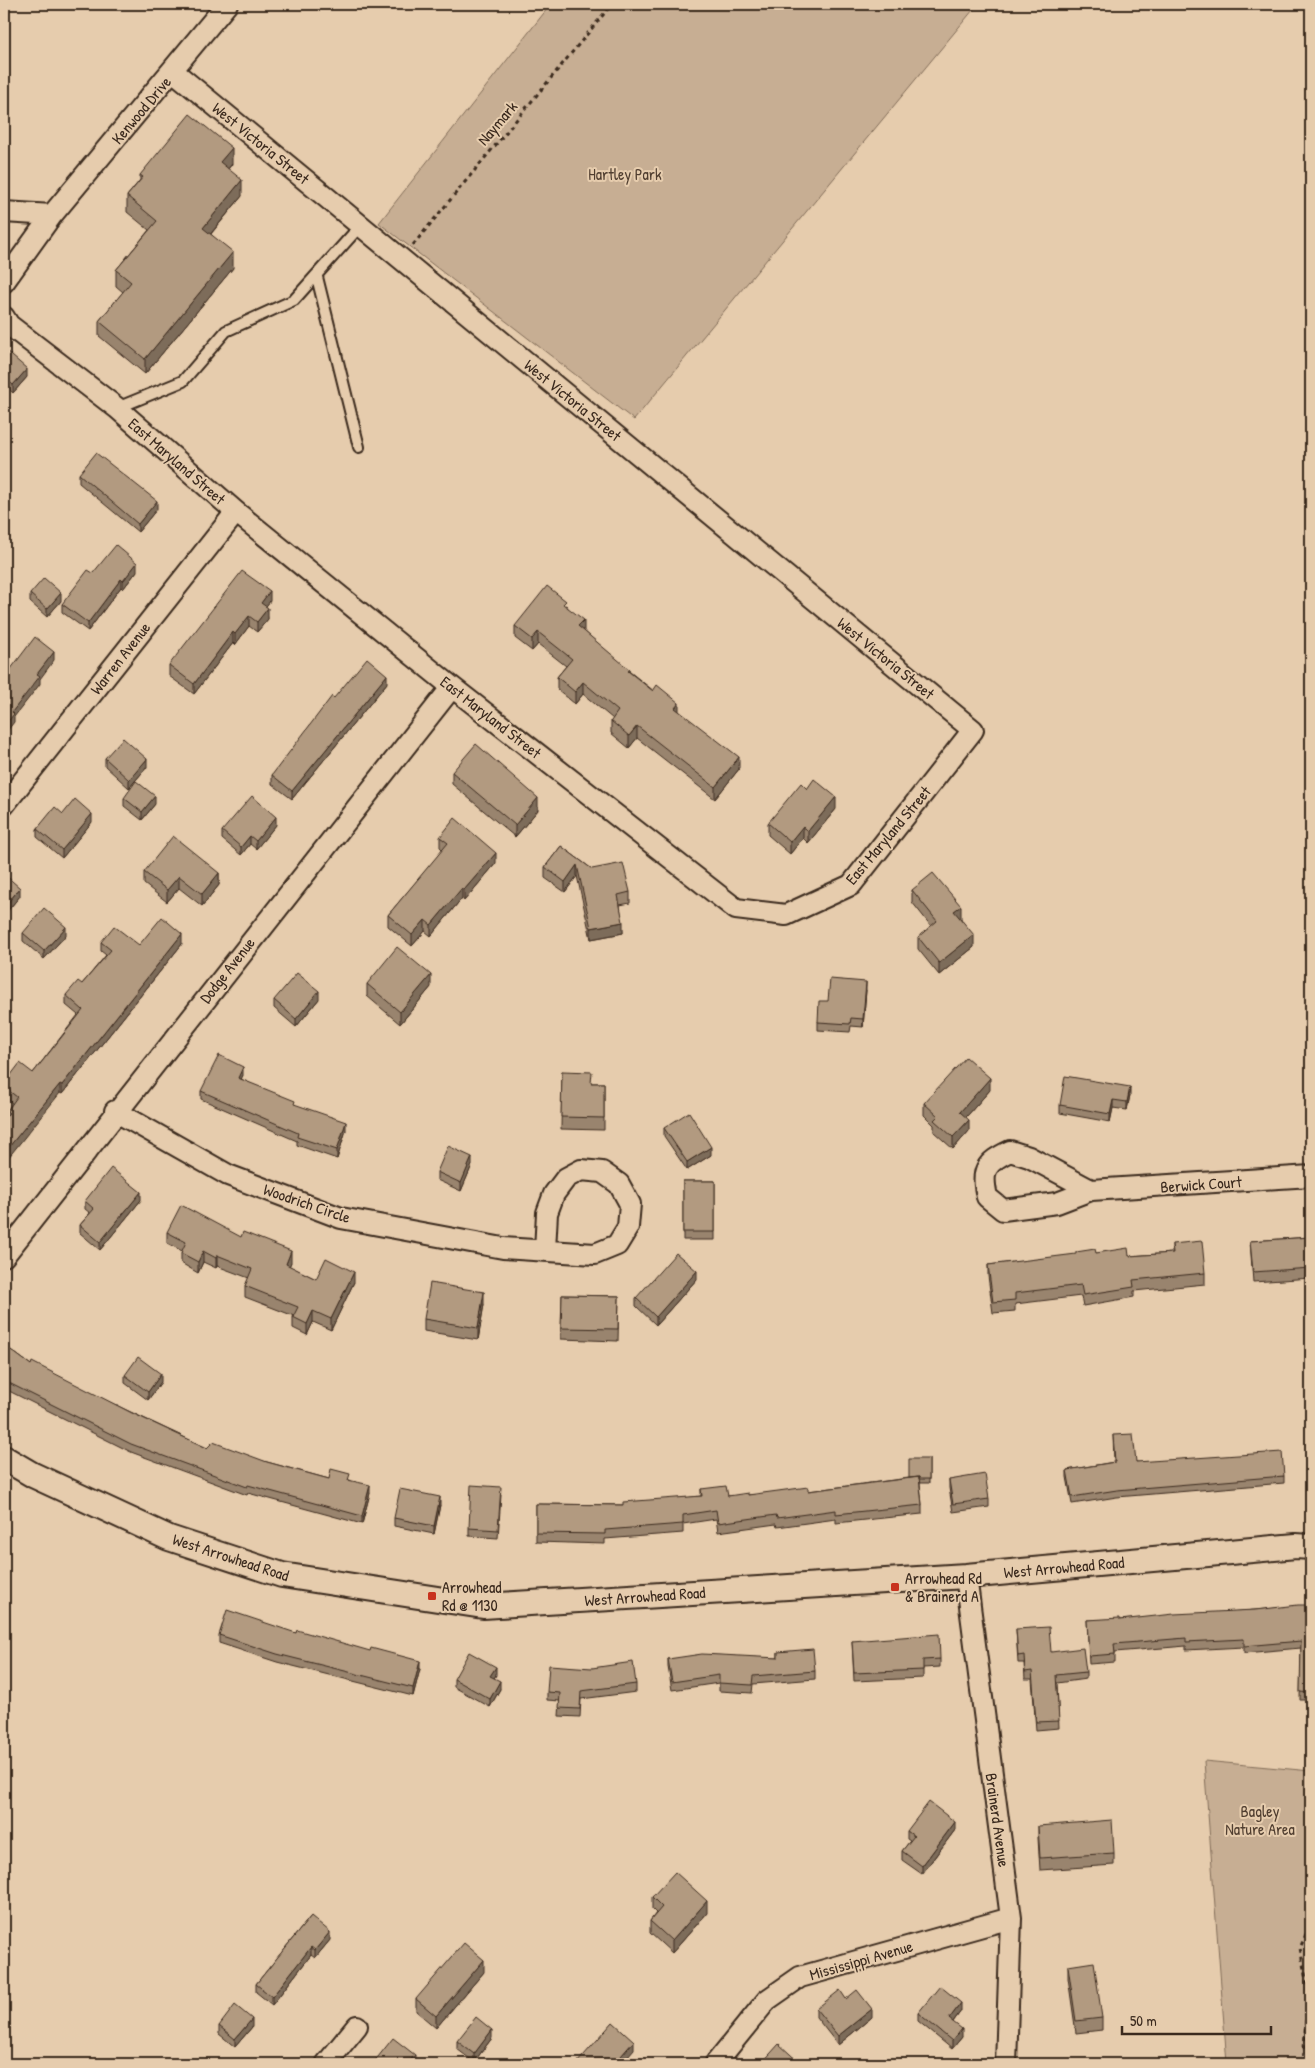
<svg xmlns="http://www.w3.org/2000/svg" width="1315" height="2068" font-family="'Patrick Hand',sans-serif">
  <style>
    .green { fill: #c7ae93; stroke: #816c58 }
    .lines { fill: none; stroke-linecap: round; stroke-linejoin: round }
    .service-casing { stroke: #3b2a1e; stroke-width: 14 }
    .minor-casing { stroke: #3b2a1e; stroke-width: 24 }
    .tertiary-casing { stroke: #3b2a1e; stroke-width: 28 }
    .path { stroke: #3b2a1e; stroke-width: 3; stroke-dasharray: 4 4; stroke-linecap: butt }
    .service { stroke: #e6ccad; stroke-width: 10 }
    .minor { stroke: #e6ccad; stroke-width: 20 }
    .tertiary { stroke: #e6ccad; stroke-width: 24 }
    .wall { fill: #99846e; stroke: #3b2a1e }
    .shaded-wall { fill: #7d6c5a; stroke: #3b2a1e }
    .building { fill: #b29a80; stroke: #3b2a1e }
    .poi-dot { fill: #c8321e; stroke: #e6ccad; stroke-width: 2 }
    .labels { text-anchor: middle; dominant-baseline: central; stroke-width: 4; stroke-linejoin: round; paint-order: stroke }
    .street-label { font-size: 16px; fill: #3b2a1e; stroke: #e6ccad }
    .park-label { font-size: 16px; fill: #503e30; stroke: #e6ccad }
    .poi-label { font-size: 16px; fill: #3b2a1e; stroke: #e6ccad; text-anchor: start }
  </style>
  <rect width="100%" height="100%" fill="#e6ccad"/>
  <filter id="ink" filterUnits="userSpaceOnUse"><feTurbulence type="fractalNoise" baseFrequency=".02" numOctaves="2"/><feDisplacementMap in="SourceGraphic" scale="10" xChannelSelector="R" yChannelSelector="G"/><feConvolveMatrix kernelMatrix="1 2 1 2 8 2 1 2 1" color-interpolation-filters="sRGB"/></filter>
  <g filter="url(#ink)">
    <path class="green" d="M551,4H978L634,420L379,223Z
      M1204,1761L1311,1771V2064H1227Z"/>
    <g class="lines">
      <defs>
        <path id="service" d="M317,277L359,447
          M117,408L183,381L226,331L294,300L361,225"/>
        <path id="minor" d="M4,212L52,215L227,4
          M4,282L52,215
          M4,317L9,325L117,408L236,512L452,687L736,909L786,915L851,885L973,730L173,71
          M4,805L236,512
          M115,1111L228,1175L341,1218L503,1248L595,1254L617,1245L628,1227L630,1204L619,1184L602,1172L581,1170L566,1178L554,1194L547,1213L545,1250
          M1091,1190L1029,1157L1010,1151C985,1163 981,1170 987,1197L1003,1210L1057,1203L1091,1190L1311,1176
          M4,1256L452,687
          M966,1576L1011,1918L1006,2064
          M326,2064L357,2026
          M715,2064L767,2000L800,1977L1011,1918"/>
        <path id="tertiary" d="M4,1458L33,1475L169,1538L282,1575L483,1606L966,1576L1296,1546L1311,1547"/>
      </defs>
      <use href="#service" class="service-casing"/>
      <use href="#minor" class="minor-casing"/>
      <use href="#tertiary" class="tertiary-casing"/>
      <path class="path" d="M413,245L612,4
        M1303,2064L1308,1990L1300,1948L1311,1923"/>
      <use href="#service" class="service"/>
      <use href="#minor" class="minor"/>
      <use href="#tertiary" class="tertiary"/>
    </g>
    <path class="wall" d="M232,164L228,169L242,196L211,234L233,268L145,374L99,336V321L123,292L116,286V270L149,230L127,212V196L140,180V175Z
      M4,349L27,377L13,393L4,385Z
      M79,474L157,509L138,532L79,483Z
      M137,571L123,589L121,587L88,631L62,612V604L93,573Z
      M30,594L61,601L47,617L30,602Z
      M270,601L266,606L268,619L257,632L249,626L235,645L233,643L194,694L169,676V665Z
      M566,605L584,631L630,672L679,711L739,769L715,799L637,738L629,748L611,733V721L613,719L583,694L575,704L557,689V677L566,666L538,644L532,651L515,638V626Z
      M387,683L292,799L272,784V775Z
      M105,758L147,767L129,788L105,766Z
      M452,772L538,810L515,837L452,784Z
      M124,798L155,804L142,820L124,806Z
      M836,809L808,843L803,838L790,854L768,835V823Z
      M63,814L92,822L62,858L37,837V829Z
      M276,825L256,849L250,844L241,855L222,839V831Z
      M440,837L496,863L464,901L462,898L431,936L425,931L412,946L388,926V915L443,850L440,847Z
      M561,846L592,869L630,892V903L620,905L623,933L591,939L577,876L565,892L545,878V867Z
      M144,872L219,873V885L202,906L179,888L167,902L144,884Z
      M4,874L20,896L5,914L4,912Z
      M912,890L961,918L974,947L939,975L918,949V937L931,926L912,902Z
      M23,933L66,935L44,959L23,941Z
      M101,942L139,945L182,944L62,1094L60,1093L7,1116V1111L12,1103L4,1096V1084L33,1073L78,1015L66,1005V995L82,984L106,955L101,951Z
      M367,984L431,987L400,1024L367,996Z
      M866,990L863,1027L851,1026L850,1032L818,1030V1022L828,1001Z
      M319,999L296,1027L274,1008V1000Z
      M562,1071L592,1083H604V1130L561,1129Z
      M243,1075L241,1079L346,1130L337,1159L297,1145V1141L201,1099V1091Z
      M990,1090L966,1117L969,1131L953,1149L934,1132V1125L924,1115V1103Z
      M1130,1095L1127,1110L1113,1108L1110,1122L1060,1113V1105Z
      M664,1128L711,1155L687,1170L664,1136Z
      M472,1165L461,1191L437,1180V1172Z
      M683,1181H715V1240H683Z
      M141,1200L100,1250L80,1233V1225L90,1213L85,1209V1201Z
      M167,1232L291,1262L289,1266L316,1279L354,1282L331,1330L313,1322L307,1335L293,1328V1317L294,1316L245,1297V1286L249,1278L217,1266L216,1268L203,1262L198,1273L181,1263V1253L182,1251L167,1243Z
      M1311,1237V1278L1253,1282L1250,1241Z
      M1172,1244L1205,1273V1284L1134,1291V1297L1083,1306L1081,1296L1015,1304V1311L993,1313L988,1276V1265L1096,1253L1129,1256L1172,1253Z
      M697,1279L656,1325L636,1306V1298Z
      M562,1295L619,1296L618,1341L561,1339Z
      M484,1304L478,1340L424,1331V1319Z
      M4,1345L31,1365L207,1448L267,1462L329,1479L350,1480L370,1493L362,1524L248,1493L247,1495L131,1452L7,1390L6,1391L4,1390Z
      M125,1375L161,1382L148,1400L125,1383Z
      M1113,1435L1136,1462L1284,1476V1483L1117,1497L1072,1504L1067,1477V1470L1114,1462Z
      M1311,1458V1483H1309V1475Z
      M929,1459V1483H920L922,1505V1514L836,1523V1519L777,1527L776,1524L718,1532L716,1519L683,1524V1533L605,1539V1544L536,1542V1504L623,1505L701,1496V1489L728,1496L748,1495L808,1491L909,1478Z
      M949,1480L989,1499V1507L953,1512L949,1488Z
      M501,1495L498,1538L469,1536V1528Z
      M440,1505L434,1534L394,1526V1518Z
      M1311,1605V1700H1300L1301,1648L1244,1653V1647L1186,1650V1646L1115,1652V1662L1089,1664L1087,1620H1120L1255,1610Z
      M1016,1629L1051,1652L1086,1672V1679L1057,1683L1059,1728L1036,1730L1032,1679H1025L1024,1663H1018Z
      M296,1633L420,1669L413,1696L277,1662L219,1643V1635Z
      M852,1641L940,1659V1667L923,1668V1678L854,1681Z
      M778,1652L815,1671V1679L753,1684L752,1693L719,1691V1683L672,1690L668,1667V1659L778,1658Z
      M592,1668L636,1684V1692L581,1699L580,1717L559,1716L560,1701L547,1700V1692Z
      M496,1675L494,1678L500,1689L490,1707L454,1687V1679Z
      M1038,1826L1114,1853V1865L1040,1870L1038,1838Z
      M955,1830L922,1874L902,1860V1851L910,1841L907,1839V1831Z
      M652,1897L707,1913L672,1953L650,1933V1921L656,1913L652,1909Z
      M311,1916L330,1940L315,1958L311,1955L272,2005L256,1992V1984Z
      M1068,1966L1102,2018V2030L1076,2033L1068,1978Z
      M484,1972L436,2028L416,2011V1999Z
      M846,1999L872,2017L838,2045L816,2017V2009Z
      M961,2011L953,2022L962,2037L952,2049L918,2021V2013Z
      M219,2026L252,2027L235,2047L219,2034Z
      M492,2038L474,2062L457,2049V2041Z"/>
    <path class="shaded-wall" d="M232,148V164L220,178V162Z
      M242,180V196L203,243V228Z
      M233,252V268L145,374V359Z
      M27,369V377L13,393V385Z
      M157,501V509L138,532V524Z
      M137,563V571L123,589V581Z
      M121,579V587L88,631V623Z
      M270,591V601L261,613V603Z
      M61,593V601L47,617V609Z
      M268,608V619L257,632V622Z
      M249,616V626L235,645V634Z
      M584,620V632L578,626Z
      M233,632V643L194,694V684Z
      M538,632V644L532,651V639Z
      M54,652V660L40,679V684L14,717V722L4,735V726L12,712L37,674Z
      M387,675V683L292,799V791Z
      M583,682V694L575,704V692Z
      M679,703V715L675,708Z
      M637,726V738L629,748V736Z
      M739,757V769L715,799V787Z
      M147,759V767L129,788V780Z
      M155,796V804L142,820V812Z
      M836,797V809L808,843V831Z
      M538,798V810L515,837V825Z
      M92,814V822L62,858V850Z
      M276,817V825L256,849V841Z
      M803,826V838L790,854V842Z
      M250,836V844L241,855V847Z
      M496,853V863L464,901V890Z
      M577,865V876L565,892V882Z
      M219,873V885L202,906V894Z
      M179,876V888L167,902V890Z
      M20,888V896L5,914V906Z
      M462,888V898L431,936V925Z
      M961,906V918L954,923V911Z
      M425,920V931L412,946V935Z
      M623,922V933L591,939V928Z
      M66,927V935L44,959V951Z
      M182,934V944L62,1094V1085Z
      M974,935V947L939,975V963Z
      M431,975V987L400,1024V1012Z
      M866,982V990L863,1027V1019Z
      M319,991V999L296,1027V1019Z
      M243,1067V1075L238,1086V1078Z
      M990,1078V1090L960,1124V1112Z
      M60,1084V1093L4,1163V1153Z
      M1130,1087V1095L1127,1110V1102Z
      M1113,1100V1108L1110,1122V1114Z
      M969,1120V1131L953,1149V1137Z
      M346,1122V1130L337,1159V1150Z
      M711,1147V1155L687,1170V1162Z
      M472,1157V1165L461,1191V1183Z
      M141,1192V1200L100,1250V1242Z
      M203,1251V1262L198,1273V1262Z
      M291,1251V1262L286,1275V1264Z
      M217,1255V1266L216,1268V1258Z
      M697,1271V1279L656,1325V1317Z
      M354,1272V1282L331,1330V1319Z
      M484,1292V1304L478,1340V1328Z
      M313,1311V1322L307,1335V1324Z
      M161,1374V1382L148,1400V1392Z
      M7,1382V1390L6,1391V1383Z
      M370,1485V1493L362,1524V1516Z
      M440,1497V1505L434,1534V1526Z
      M420,1661V1669L413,1696V1688Z
      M496,1667V1675L490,1684V1676Z
      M500,1681V1689L490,1707V1699Z
      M955,1822V1830L922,1874V1866Z
      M707,1901V1913L672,1953V1941Z
      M330,1932V1940L315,1958V1950Z
      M311,1947V1955L272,2005V1997Z
      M484,1960V1972L436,2028V2016Z
      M961,2003V2011L949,2027V2019Z
      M872,2009V2017L838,2045V2036Z
      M252,2019V2027L235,2047V2039Z
      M962,2029V2037L952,2049V2041Z
      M492,2030V2038L474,2062V2054Z
      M634,2041V2049L621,2064H614Z
      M415,2055V2063L414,2064H407Z"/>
    <path class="building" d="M190,114L232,148L220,162L242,180L203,228L233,252L145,359L99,321L131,282L116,270L157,221L127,196L143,177L140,175Z
      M4,349L27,369L13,385L4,377Z
      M96,453L157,501L138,524L79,474Z
      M116,545L137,563L123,581L121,579L88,623L62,604L88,570L93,573Z
      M242,571L270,591L261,603L268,608L257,622L249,616L235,634L233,632L194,684L169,665Z
      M44,578L61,593L47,609L30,594Z
      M547,586L566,601L563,604L584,620L578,626L630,670L628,671L653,691L657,685L679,703L675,708L739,757L715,787L637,726L629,736L611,721L618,711L583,682L575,692L557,677L572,659L538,632L532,639L515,626Z
      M35,637L54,652L37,674L40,676L12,712L14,714L4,726V678Z
      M367,658L387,675L292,791L272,775L332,696L334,698Z
      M123,738L147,759L129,780L105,758Z
      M476,744L538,798L515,825L452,772Z
      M814,779L836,797L808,831L803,826L790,842L768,823L801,783L807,789Z
      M136,781L155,796L142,812L124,798Z
      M252,796L276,817L256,841L250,836L241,847L222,831Z
      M75,799L92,814L62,850L37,829L55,807L63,814Z
      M455,818L496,853L464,890L462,888L431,925L425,920L412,935L388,915L448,843L440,837Z
      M173,836L219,873L202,894L179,876L167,890L144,872Z
      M561,846L592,869L623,863L630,892L618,895L623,922L591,928L577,865L565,882L545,867Z
      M933,873L961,906L954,911L974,935L939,963L918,937L937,921L912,890Z
      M4,874L20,888L5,906L4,904Z
      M44,908L66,927L44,951L23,933Z
      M162,917L182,934L62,1085L60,1084L4,1153V1119L9,1113L7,1111L17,1097L4,1087V1084L20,1063L33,1073L83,1010L66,995L78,981L82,984L111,950L101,942L114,926L139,945Z
      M397,947L431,975L400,1012L367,984Z
      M297,973L319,991L296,1019L274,1000Z
      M830,979L866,982L863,1019L851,1018L850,1024L818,1022L819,1001H828Z
      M219,1055L243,1067L238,1078L295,1101L294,1104L346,1122L337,1150L297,1137L298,1133L201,1091Z
      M966,1057L990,1078L960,1112L969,1120L953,1137L934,1120L938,1116L924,1103Z
      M562,1071L592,1072L591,1083H604V1118L561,1117Z
      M1065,1076L1130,1087L1127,1102L1113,1100L1110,1114L1060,1105Z
      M689,1112L711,1147L687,1162L664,1128Z
      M448,1146L472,1157L461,1183L437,1172Z
      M111,1168L141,1192L100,1242L80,1225L94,1209L85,1201Z
      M683,1181H715V1232H683Z
      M181,1205L241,1237L243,1232L291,1251L286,1264L316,1279L326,1258L354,1272L331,1319L313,1311L307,1324L293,1317L298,1307L245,1286L252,1269L217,1255L216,1258L203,1251L198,1262L181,1253L186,1242L167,1232Z
      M1311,1237V1268L1253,1272L1250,1241Z
      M1202,1241L1205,1273L1133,1280L1134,1287L1083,1295L1081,1285L1015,1293V1300L993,1302L988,1265L1076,1254V1252L1095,1249L1096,1253L1128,1248L1129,1256L1173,1253L1172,1244Z
      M676,1253L697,1271L656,1317L636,1298Z
      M430,1283L484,1292L478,1328L424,1319Z
      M562,1295L619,1296L618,1329L561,1328Z
      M4,1345L31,1365L32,1362L132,1413L207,1448L213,1442L267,1462L329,1479L331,1469L350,1474L348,1480L370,1485L362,1516L248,1485L247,1487L131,1444L7,1382L6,1383L4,1382Z
      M138,1357L161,1374L148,1392L125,1375Z
      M1133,1434L1136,1462L1282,1452L1284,1476L1117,1490L1072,1497L1067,1470L1115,1462L1113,1435Z
      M1311,1458V1475H1309Z
      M909,1459H929V1479H919V1477L909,1478Z
      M985,1474L989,1499L953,1504L949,1480Z
      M919,1477L922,1505L836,1514V1510L777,1518L776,1515L718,1523L716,1510L683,1515V1524L605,1530V1534L536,1533V1504L623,1505V1502L702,1496L701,1489L726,1486L728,1496L748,1493V1495L808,1487V1491Z
      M471,1485L501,1487L498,1530L469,1528Z
      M400,1489L440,1497L434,1526L394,1518Z
      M1298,1605H1311V1693L1300,1692L1301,1641L1244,1646V1639L1186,1642V1638L1114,1644L1115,1654L1089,1656L1087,1620L1120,1618V1620L1174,1614L1255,1610Z
      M227,1610L296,1633L297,1630L370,1651L371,1648L420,1661L413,1688L277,1654L219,1635Z
      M1049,1627L1051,1652L1083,1648L1086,1672L1056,1675L1059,1721L1036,1722L1032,1671L1025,1672L1024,1655L1018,1656L1016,1629Z
      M939,1634L940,1659L923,1660V1670L854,1673L852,1641Z
      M813,1649L815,1671L753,1676L752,1685L719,1683V1675L672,1682L668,1659L702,1654L778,1658V1652Z
      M469,1652L496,1667L490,1676L500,1681L490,1699L454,1679Z
      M633,1662L636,1684L581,1691L580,1709L559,1708L560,1693L547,1692L549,1665L592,1668Z
      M929,1802L955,1822L922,1866L902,1851L914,1836L907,1831Z
      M1112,1820L1114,1853L1040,1858L1038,1826Z
      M675,1872L707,1901L672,1941L650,1921L662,1907L652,1897Z
      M311,1916L330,1932L315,1950L311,1947L272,1997L256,1984Z
      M464,1943L484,1960L436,2016L416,1999Z
      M1094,1962L1102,2018L1076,2021L1068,1966Z
      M940,1986L961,2003L949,2019L962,2029L952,2041L918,2013Z
      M840,1990L846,1999L857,1990L872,2009L838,2036L816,2009Z
      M235,2005L252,2019L235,2039L219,2026Z
      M476,2017L492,2030L474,2054L457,2041Z
      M613,2022L634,2041L614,2064H576Z
      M393,2038L415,2055L407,2064H377L374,2062Z
      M779,2044L801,2064H761Z"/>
  </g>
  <g class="poi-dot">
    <rect x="890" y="1582" width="10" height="10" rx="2.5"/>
    <rect x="427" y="1591" width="10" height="10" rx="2.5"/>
  </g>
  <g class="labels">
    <g class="street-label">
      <text transform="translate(141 110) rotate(-50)">Kenwood Drive</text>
      <text transform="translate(497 123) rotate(-50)">Naymark</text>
      <text transform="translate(261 143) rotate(39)">West Victoria Street</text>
      <text transform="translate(573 400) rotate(39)">West Victoria Street</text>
      <text transform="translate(177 461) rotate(41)">East Maryland Street</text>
      <text transform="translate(120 658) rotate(-52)">Warren Avenue</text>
      <text transform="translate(886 658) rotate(39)">West Victoria Street</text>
      <text transform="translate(491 717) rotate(38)">East Maryland Street</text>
      <text transform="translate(888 835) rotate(-50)">East Maryland Street</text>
      <text transform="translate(227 970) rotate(-52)">Dodge Avenue</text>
      <text transform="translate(1201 1184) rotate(-4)">Berwick Court</text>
      <text transform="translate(307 1203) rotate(19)">Woodrich Circle</text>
      <text transform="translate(231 1557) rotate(18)">West Arrowhead Road</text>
      <text transform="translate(1064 1567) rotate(-5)">West Arrowhead Road</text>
      <text transform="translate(645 1596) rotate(-4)">West Arrowhead Road</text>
      <text transform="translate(998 1820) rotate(82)">Brainerd Avenue</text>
      <text transform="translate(861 1960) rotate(-16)">Mississippi Avenue</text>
    </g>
    <g class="park-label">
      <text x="625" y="174">Hartley Park</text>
      <text x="1260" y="1811">Bagley<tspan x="1260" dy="18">Nature Area</tspan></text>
    </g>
    <g class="poi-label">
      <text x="905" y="1578">Arrowhead Rd<tspan x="905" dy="18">&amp; Brainerd A</tspan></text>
      <text x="442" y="1587">Arrowhead<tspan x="442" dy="18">Rd @ 1130</tspan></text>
    </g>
  </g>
  <rect width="1315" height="2068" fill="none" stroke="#e6ccad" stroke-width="20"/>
  <rect x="10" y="10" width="1295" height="2048" fill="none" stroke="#3b2a1e" stroke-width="2" filter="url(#ink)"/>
  <path d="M1122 2026v8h149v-8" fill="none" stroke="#3b2a1e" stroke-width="2.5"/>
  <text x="1130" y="2026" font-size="15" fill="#3b2a1e" stroke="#e6ccad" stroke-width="4" paint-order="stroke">50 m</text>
</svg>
